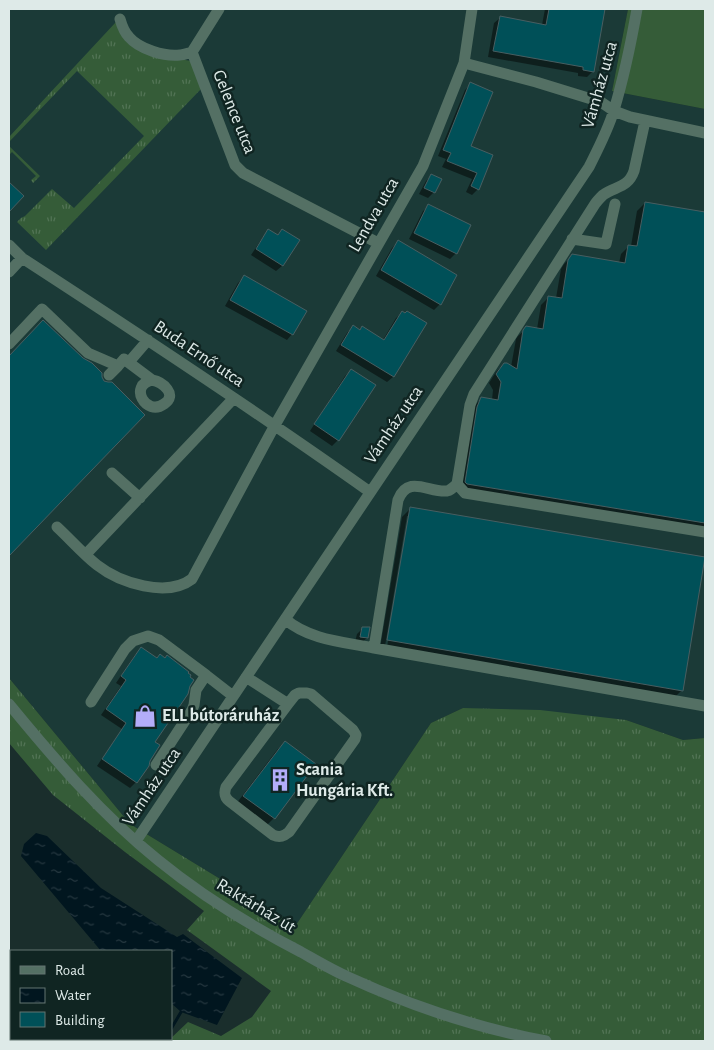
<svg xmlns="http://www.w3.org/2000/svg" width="714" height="1050" font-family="'Alegreya Sans',sans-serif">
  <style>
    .built { fill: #1b3a37 }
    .grass { fill: url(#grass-tufts) }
    .garden { fill: #355c38 }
    .water { fill: url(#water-ripples) }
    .shadow { fill: #0007; fill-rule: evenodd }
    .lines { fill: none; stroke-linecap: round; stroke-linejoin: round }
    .stream { stroke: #01161f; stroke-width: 3 }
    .building { fill: #005058; stroke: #485e61 }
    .minor { stroke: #547064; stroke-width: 11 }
    .labels { text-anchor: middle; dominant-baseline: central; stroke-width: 5; stroke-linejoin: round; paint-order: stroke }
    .street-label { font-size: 18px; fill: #deeae8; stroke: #102522 }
    .poi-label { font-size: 18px; font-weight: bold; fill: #deeae8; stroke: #102522; text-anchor: start }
  </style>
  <defs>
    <pattern id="grass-tufts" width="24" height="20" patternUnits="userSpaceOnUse" patternTransform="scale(1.25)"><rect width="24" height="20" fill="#355c38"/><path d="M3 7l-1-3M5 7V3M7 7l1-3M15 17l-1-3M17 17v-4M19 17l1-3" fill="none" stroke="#527455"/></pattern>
    <pattern id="water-ripples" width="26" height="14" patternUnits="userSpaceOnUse" patternTransform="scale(1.25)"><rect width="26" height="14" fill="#01161f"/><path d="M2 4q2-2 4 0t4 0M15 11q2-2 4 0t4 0" fill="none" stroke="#263840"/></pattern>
  </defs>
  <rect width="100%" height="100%" fill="#1a2e2c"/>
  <path class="built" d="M9,9H628L612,91L705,109V738L683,740L626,720L463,708L431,723L296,925L130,824L9,678Z"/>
  <path class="grass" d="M116,22L162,56L191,61L201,89L46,250L17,222L21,218L25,216L52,189L74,208L144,136L77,71L9,142V137Z
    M9,146L40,176L33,183L31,180L36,176L12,152L9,155Z
    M9,678L130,824L296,925L431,723L463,708L540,710L626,720L683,740L705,738V1041H168L188,1022L221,1036L252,1017L271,991L187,930L204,911L125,852L53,795L9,743Z"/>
  <path class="garden" d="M628,9H705V109L612,91Z"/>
  <path class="water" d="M36,833L47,836L101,888L177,937L183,934L242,978L217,1025L181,1012L171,1003V951H101L21,856L24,844Z"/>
  <path class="shadow" d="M545,9H604L593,71L587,77L578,76V73L488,57L494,23L500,18L542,25Z
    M471,84L469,147L492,156L478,189L472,195L466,192L472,179L442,167L446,159L438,156L465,90Z
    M432,175L434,192L428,198L419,194L426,181Z
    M645,203L705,213V531L459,491L473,407L481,399L492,400L493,390L489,383L496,372L504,364L511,367L516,339L518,336L527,328L537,329L541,305L549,297L556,298L561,269L564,264L572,256L619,263L621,254L629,246H631L637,211Z
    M429,206L456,253L450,259L409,239L423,211Z
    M282,230L298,240L282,266L276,271L251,255L263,237L268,231L277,236Z
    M398,242L440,304L434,310L376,276L392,248Z
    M244,277L292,334L287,340L225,306L238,283Z
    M402,313L425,324L393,377L387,382L336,351L347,333L353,327L359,331L362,328L383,340L396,318Z
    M43,322L103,382L144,415L9,554V357Z
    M351,371L338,440L332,446L310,431L345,376Z
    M410,509L682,690L674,698L380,648L402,517ZM407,516H410L387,647L385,646Z
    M363,628L367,638L361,643L355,642L357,634Z
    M141,649L153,742L148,765L136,782L130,788L97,766L122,729L101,715L121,686L116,683L135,655Z
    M285,743L314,765L274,818L266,826L236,804L277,750Z"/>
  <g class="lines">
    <path class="stream" d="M171,1029L181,1012
      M165,1041L166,1039"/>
  </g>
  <path class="building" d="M549,9H605L594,72L583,70V67L493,51L500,16L546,25Z
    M470,82L493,92L471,146L493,155L479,190L471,186L477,173L447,161L451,153L443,150Z
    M431,174L442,179L435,193L424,188Z
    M9,182L24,196L9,212Z
    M645,202L705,212V523L467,484L465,482L477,407L481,397L498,400L501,382L496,374L504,363H507L517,369L523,330L526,326L543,329L548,296L562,298L568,260L572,254L625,263L628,245L637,246Z
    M428,204L471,225L457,254L414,233Z
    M268,229L278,235L282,229L300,240L283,266L256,249Z
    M398,240L457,275L441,305L381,270Z
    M244,275L307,311L293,335L230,300Z
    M402,311L405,313L407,311L427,323L394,377L341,345L353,325L360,330L362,326L384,340Z
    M43,320L83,358L92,363L102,373V377L104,381L108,382H112L145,415L9,556V356Z
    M351,369L376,385L339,441L314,424Z
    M410,507L705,557L683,691L387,640Z
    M362,627H370L368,638L360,637Z
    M141,647L157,658L160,654L165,658L167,655L189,672L188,673L191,675L190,677L194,680L190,686L188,694L155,742L160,745L150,761L149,766L137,783L102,759L126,723L106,709L126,680L121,676Z
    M285,741L316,764L275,819L243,796Z"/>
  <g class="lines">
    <path class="minor" d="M219,9L192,52L235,165L243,173L378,243
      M120,19C122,26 124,32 129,37C139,49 165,57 180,55C184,55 188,53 192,52
      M464,63L536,82L601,102L614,111L630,117L705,133
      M572,239L606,244L615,204
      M9,245L22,258C139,334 256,411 370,492
      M9,272L22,258
      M9,344L42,309L88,353L118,366L124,359L152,380C163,382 178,395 164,404C146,417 128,385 152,380
      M129,362L148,340
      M109,375L118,366
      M112,473L140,498
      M457,484L470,405L474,394L595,204C597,201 600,198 603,195C616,186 628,188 634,171L645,121
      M57,527C70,539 83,554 97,565C120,583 167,598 192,579L275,425L423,166L464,63L472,9
      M89,551L234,398
      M285,619C309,640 344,642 374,648L705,706
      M374,648L398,500C408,474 429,493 447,491C451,490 454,487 457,484L465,493L705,532
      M206,675L233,696
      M246,677L288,704
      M299,693H307L311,694L353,730L356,735L355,739L289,832C284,836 280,838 273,835L229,801C224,797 224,793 226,787L288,704L295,695Z
      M91,702L125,649L133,641L148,636L159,640L206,675L196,690L194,705L192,710L156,765
      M9,704C55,760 102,815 158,860C202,896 251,926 301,952C317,961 332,970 348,977C411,1006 477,1028 546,1041
      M136,841L589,167C598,149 608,130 614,110C624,77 631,43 637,9"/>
  </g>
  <defs>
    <symbol id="shop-bare" viewBox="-9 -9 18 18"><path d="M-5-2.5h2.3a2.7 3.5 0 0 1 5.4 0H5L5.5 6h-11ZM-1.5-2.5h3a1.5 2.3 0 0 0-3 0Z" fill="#b3adf9" stroke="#102522" stroke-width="2.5" paint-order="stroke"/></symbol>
    <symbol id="building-bare" viewBox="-9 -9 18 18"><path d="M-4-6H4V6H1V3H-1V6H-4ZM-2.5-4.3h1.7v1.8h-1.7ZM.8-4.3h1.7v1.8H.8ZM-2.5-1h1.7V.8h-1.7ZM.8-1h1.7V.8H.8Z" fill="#b3adf9" stroke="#102522" stroke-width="2.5" paint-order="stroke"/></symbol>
  </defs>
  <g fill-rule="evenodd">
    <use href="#shop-bare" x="129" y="700" width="32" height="32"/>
    <use href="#building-bare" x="264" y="764" width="32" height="32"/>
  </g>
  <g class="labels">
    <g class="street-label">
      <text transform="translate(600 85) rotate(-74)">Vámház utca</text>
      <text transform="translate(234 112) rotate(68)">Gelence utca</text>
      <text transform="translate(374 215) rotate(-60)">Lendva utca</text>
      <text transform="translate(199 354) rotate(34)">Buda Ernő utca</text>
      <text transform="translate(394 425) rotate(-56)">Vámház utca</text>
      <text transform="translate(152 787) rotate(-56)">Vámház utca</text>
      <text transform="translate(256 906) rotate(31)">Raktárház út</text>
    </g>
    <g class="poi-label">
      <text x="162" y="716">ELL bútoráruház</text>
      <text x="296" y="770">Scania<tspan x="296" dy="21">Hungária Kft.</tspan></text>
    </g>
  </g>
  <rect width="714" height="1050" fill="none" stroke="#deeae8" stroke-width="20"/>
  <rect x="10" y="950" width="162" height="90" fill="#102522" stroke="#627471"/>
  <rect x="20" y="966" width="25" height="8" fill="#547064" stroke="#627471"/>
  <text x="55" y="975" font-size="15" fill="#deeae8">Road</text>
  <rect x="20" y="988" width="25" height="15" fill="url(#water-ripples)" stroke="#627471"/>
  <text x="55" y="1000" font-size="15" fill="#deeae8">Water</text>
  <rect x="20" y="1012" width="25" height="15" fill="#005058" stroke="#627471"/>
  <text x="55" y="1025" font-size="15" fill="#deeae8">Building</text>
</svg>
